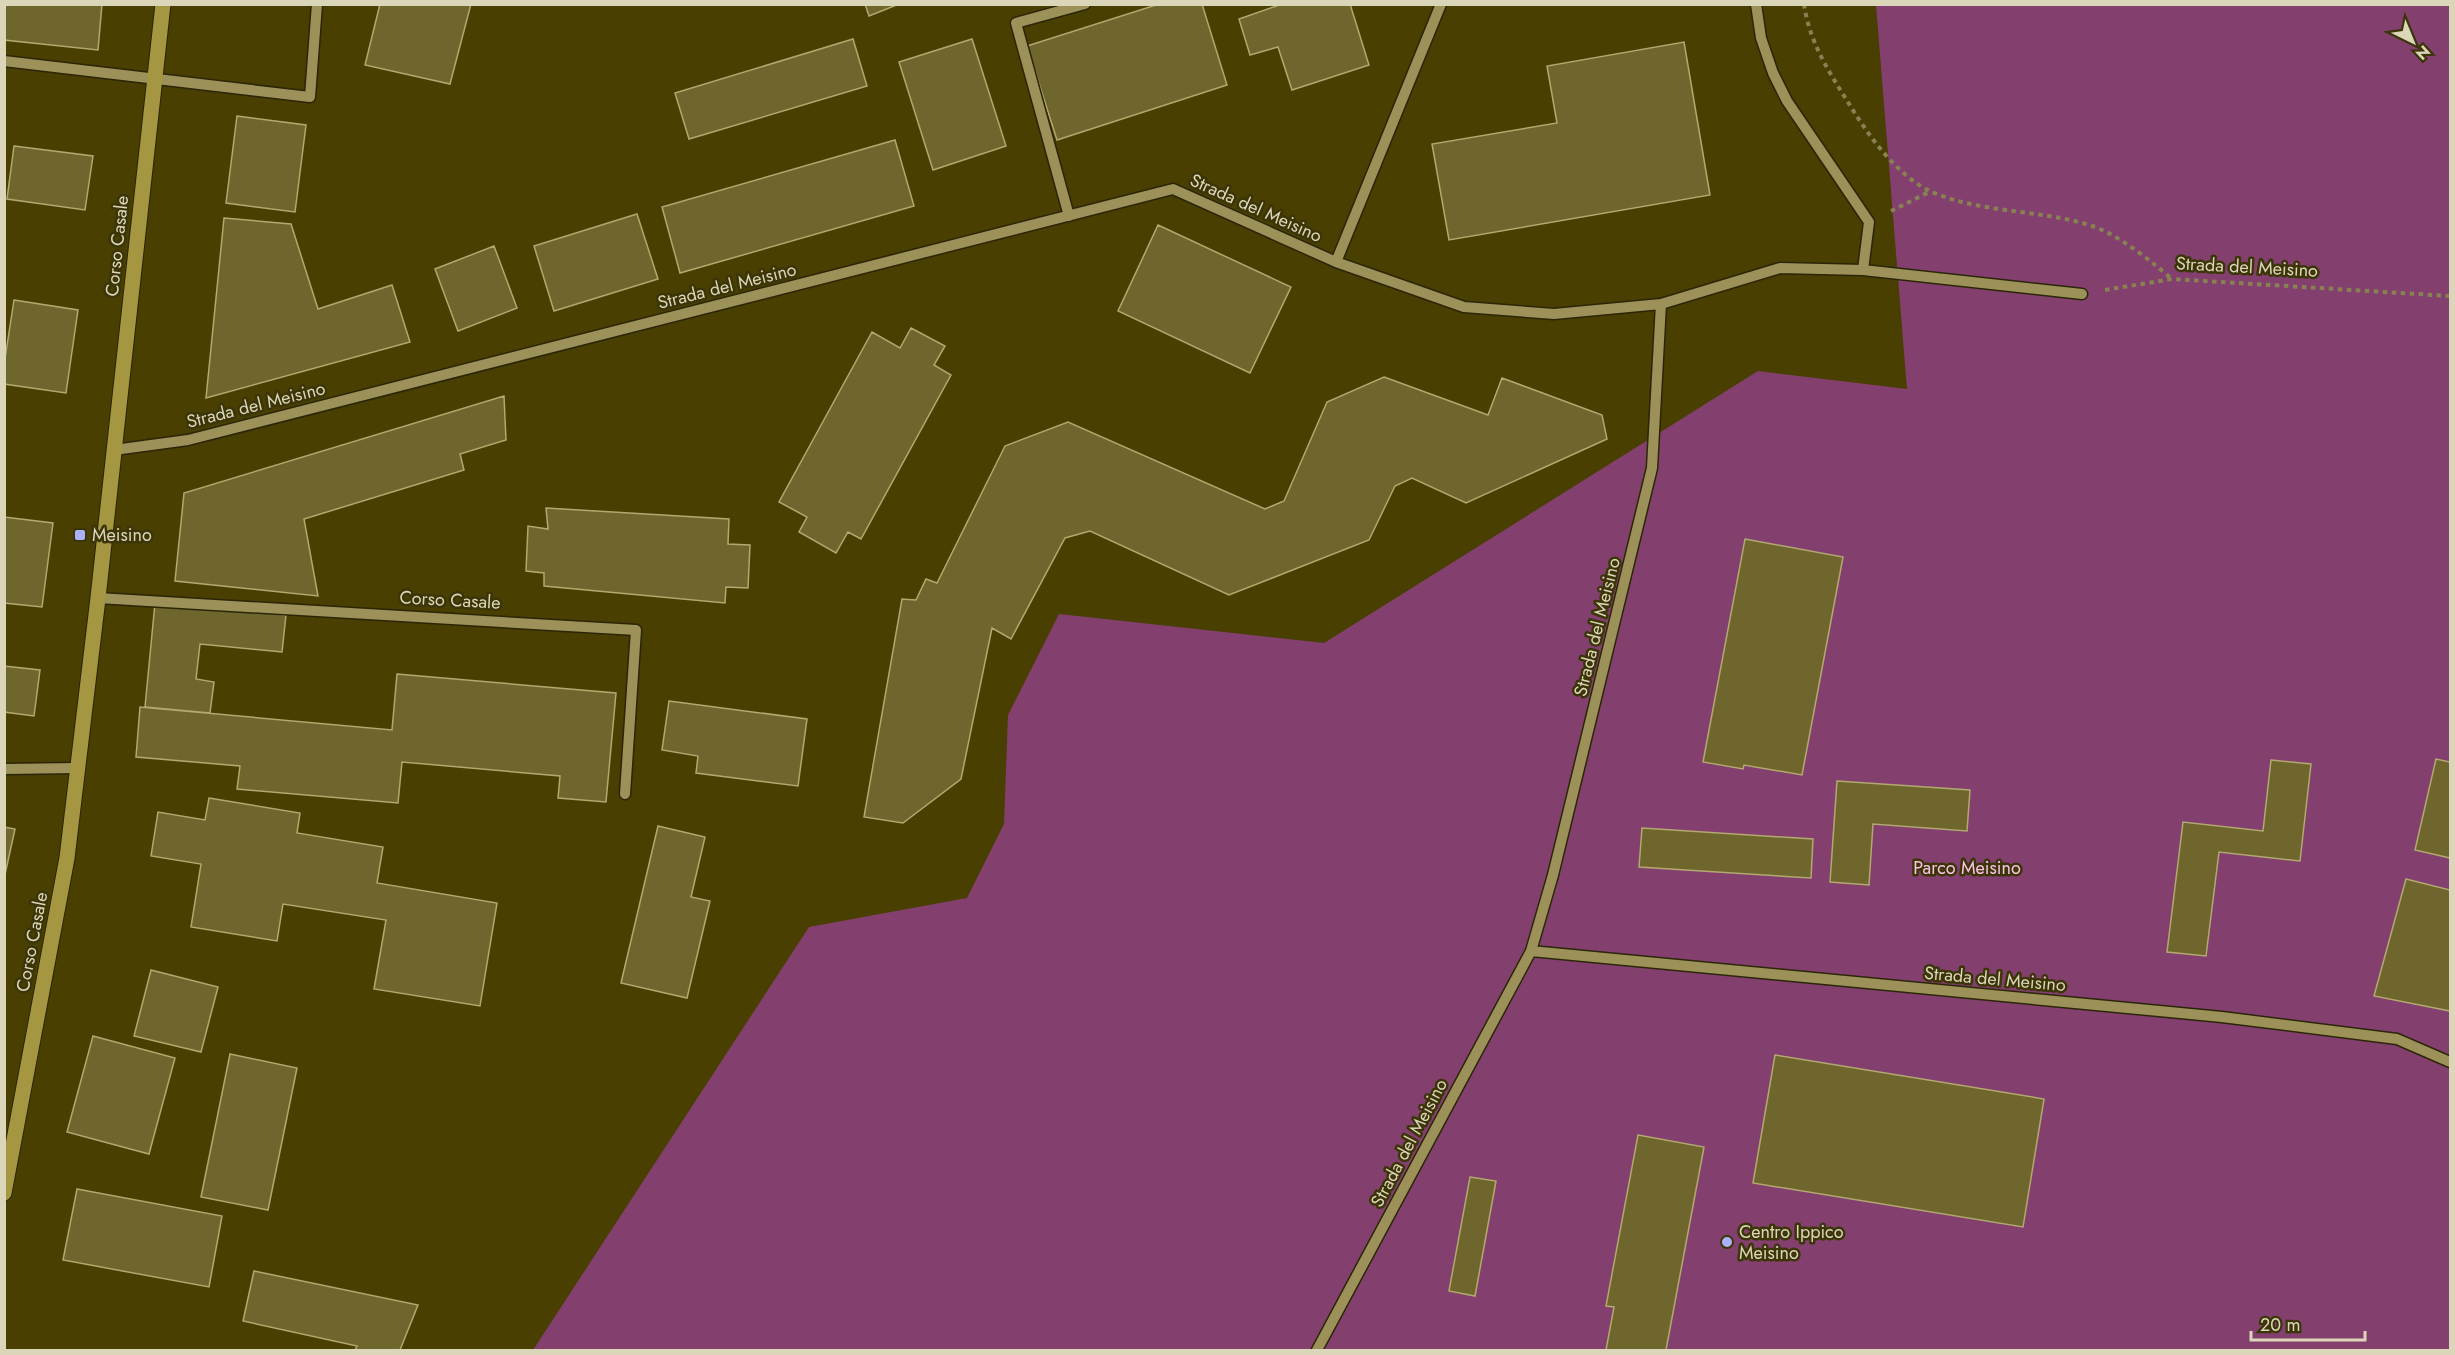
<svg xmlns="http://www.w3.org/2000/svg" width="2455" height="1355" font-family="Jost,sans-serif">
  <style>
    .green { fill: #83406f }
    .building { fill: #6f662e; stroke: #b2a870; stroke-width: 1.5 }
    .lines { fill: none; stroke-linecap: round; stroke-linejoin: round }
    .minor-casing { stroke: #2b2608; stroke-width: 13 }
    .major-casing { stroke: #2b2608; stroke-width: 17 }
    .path { stroke: #888151; stroke-width: 4; stroke-dasharray: 4.5 4.5; stroke-linecap: butt }
    .minor { stroke: #9b9159; stroke-width: 10 }
    .major { stroke: #a59642; stroke-width: 15 }
    .poi-dot { fill: #a9b0fc; stroke: #3c3508; stroke-width: 2 }
    .labels { text-anchor: middle; dominant-baseline: central; stroke-width: 5; stroke-linejoin: round; paint-order: stroke }
    .street-label { font-size: 18px; fill: #dbd6ba; stroke: #3c3508 }
    .poi-label { font-size: 18px; fill: #dbd6ba; stroke: #3c3508; text-anchor: start }
    .park-label { font-size: 18px; fill: #fac2e6; stroke: #3c3508 }
  </style>
  <rect width="100%" height="100%" fill="#483f00"/>
  <path class="green" d="M1876,5H2450V1350H533L809,927L967,898L1004,824L1008,715L1059,614L1324,643L1758,371L1907,389Z"/>
  <path class="building" d="M4,4H102L98,50L4,40Z
    M380,4H471L450,84L365,65Z
    M865,4H899L869,16Z
    M1159,4H1202L1227,85L1057,140L1027,46Z
    M1282,4H1350L1369,65L1292,90L1278,47L1250,55L1239,19Z
    M853,39L867,86L689,139L675,93Z
    M972,39L1006,146L933,170L899,62Z
    M1684,42L1710,195L1449,240L1432,144L1557,123L1547,66Z
    M237,116L306,125L295,212L226,203Z
    M895,140L914,206L680,273L662,207Z
    M14,146L93,156L85,210L7,199Z
    M637,214L658,279L554,311L534,246Z
    M224,218L291,224L318,309L392,285L410,342L206,398Z
    M1158,225L1291,287L1250,373L1118,311Z
    M494,246L517,308L458,331L435,269Z
    M14,300L78,310L66,393L4,384V365Z
    M911,328L945,346L934,365L951,375L861,539L848,532L836,553L799,532L807,517L779,502L872,332L900,348Z
    M1384,377L1488,415L1502,378L1602,415L1607,439L1466,503L1412,478L1395,486L1369,540L1229,595L1090,531L1065,538L1011,639L992,628L961,779L903,823L864,817L902,599L916,600L926,579L937,583L1005,446L1068,422L1265,509L1284,501L1327,402Z
    M504,396L506,440L460,454L464,470L304,519L318,596L175,581L184,493Z
    M546,508L729,519L728,544L750,545L748,588L726,587L725,603L544,586V573L526,571L528,526L548,529Z
    M4,517L53,523L42,607L4,603Z
    M1745,539L1843,557L1802,775L1744,765L1743,769L1703,762Z
    M155,603L286,615L282,652L200,644L196,679L214,682L210,713L145,707Z
    M4,666L40,670L34,716L4,712Z
    M397,674L616,693L606,802L558,798L560,776L402,762L398,803L237,789L240,766L136,757L140,707L392,730Z
    M669,701L807,719L798,786L696,773L698,756L662,750Z
    M2436,759L2450,762V858L2415,850Z
    M2271,760L2311,764L2300,861L2219,852L2206,956L2167,952L2183,822L2263,831Z
    M1837,781L1970,790L1967,831L1873,824L1869,885L1830,882Z
    M209,798L300,813L297,833L383,847L377,883L497,903L480,1006L374,989L386,920L283,904L277,941L191,927L201,864L151,856L158,812L205,820Z
    M658,826L705,837L691,897L710,901L687,998L621,983Z
    M4,827L15,829L4,879Z
    M1642,828L1813,839L1811,878L1639,867Z
    M2406,879L2450,890V1011L2374,996Z
    M151,970L218,987L201,1052L134,1036Z
    M93,1036L175,1058L149,1154L67,1132Z
    M230,1054L297,1068L268,1210L201,1197Z
    M1775,1055L2044,1099L2023,1227L1753,1183Z
    M1638,1135L1704,1147L1666,1350H1606L1614,1307L1606,1306Z
    M1470,1177L1496,1181L1475,1296L1449,1291Z
    M77,1189L222,1216L209,1287L63,1260Z
    M254,1271L418,1305L400,1350H355L357,1346L243,1321Z"/>
  <g class="lines">
    <defs>
      <path id="minor" d="M4,61L310,97L317,4
        M1069,216L1016,23L1085,4
        M1336,262L1441,4
        M1863,270L2082,294
        M114,450L188,440L1173,189L1336,262L1464,307L1554,314L1661,304L1780,268L1863,270L1869,222L1787,101L1773,73L1761,38L1756,4
        M98,598L636,630L625,794
        M4,769L78,768
        M1531,951L2222,1017L2397,1039L2450,1062
        M1317,1350L1531,951L1553,875L1652,468L1661,304"/>
      <path id="major" d="M4,1193L67,858L98,598L163,4"/>
    </defs>
    <use href="#minor" class="minor-casing"/>
    <use href="#major" class="major-casing"/>
    <path class="path" d="M1804,4C1809,40 1827,69 1846,99C1866,132 1896,176 1932,192C1983,214 2041,209 2092,226C2119,235 2151,261 2172,279
      M1891,211L1931,191
      M2105,290L2172,279L2450,296"/>
    <use href="#minor" class="minor"/>
    <use href="#major" class="major"/>
  </g>
  <g class="poi-dot">
    <rect x="74" y="529" width="12" height="12" rx="3"/>
    <circle cx="1727" cy="1242" r="6"/>
  </g>
  <g class="labels">
    <g class="street-label">
      <text transform="translate(1256 208) rotate(24)">Strada del Meisino</text>
      <text transform="translate(117 246) rotate(-84)">Corso Casale</text>
      <text transform="translate(2247 267) rotate(3)">Strada del Meisino</text>
      <text transform="translate(727 286) rotate(-14)">Strada del Meisino</text>
      <text transform="translate(256 405) rotate(-14)">Strada del Meisino</text>
      <text transform="translate(450 600) rotate(3)">Corso Casale</text>
      <text transform="translate(1597 627) rotate(-76)">Strada del Meisino</text>
      <text transform="translate(32 942) rotate(-79)">Corso Casale</text>
      <text transform="translate(1995 979) rotate(5)">Strada del Meisino</text>
      <text transform="translate(1409 1143) rotate(-62)">Strada del Meisino</text>
    </g>
    <g class="poi-label">
      <text x="92" y="535">Meisino</text>
      <text x="1739" y="1232">Centro Ippico<tspan x="1739" dy="21">Meisino</tspan></text>
    </g>
    <g class="park-label">
      <text x="1967" y="868">Parco Meisino</text>
    </g>
  </g>
  <rect width="2455" height="1355" fill="none" stroke="#dbd6ba" stroke-width="12"/>
  <g transform="translate(2413 42) rotate(137)" stroke="#3c3508" stroke-width="4.5" paint-order="stroke">
  <path d="M0-4.5L10 22L0 15L-10 22Z" fill="#dbd6ba"/>
  <text y="-9" font-size="16" font-weight="bold" text-anchor="middle" fill="#dbd6ba">N</text>
  </g>
  <path d="M2251 1331v9h114v-9" fill="none" stroke="#dbd6ba" stroke-width="3"/>
  <text x="2260" y="1331" font-size="18" fill="#dbd6ba" stroke="#3c3508" stroke-width="4.5" paint-order="stroke">20 m</text>
</svg>
